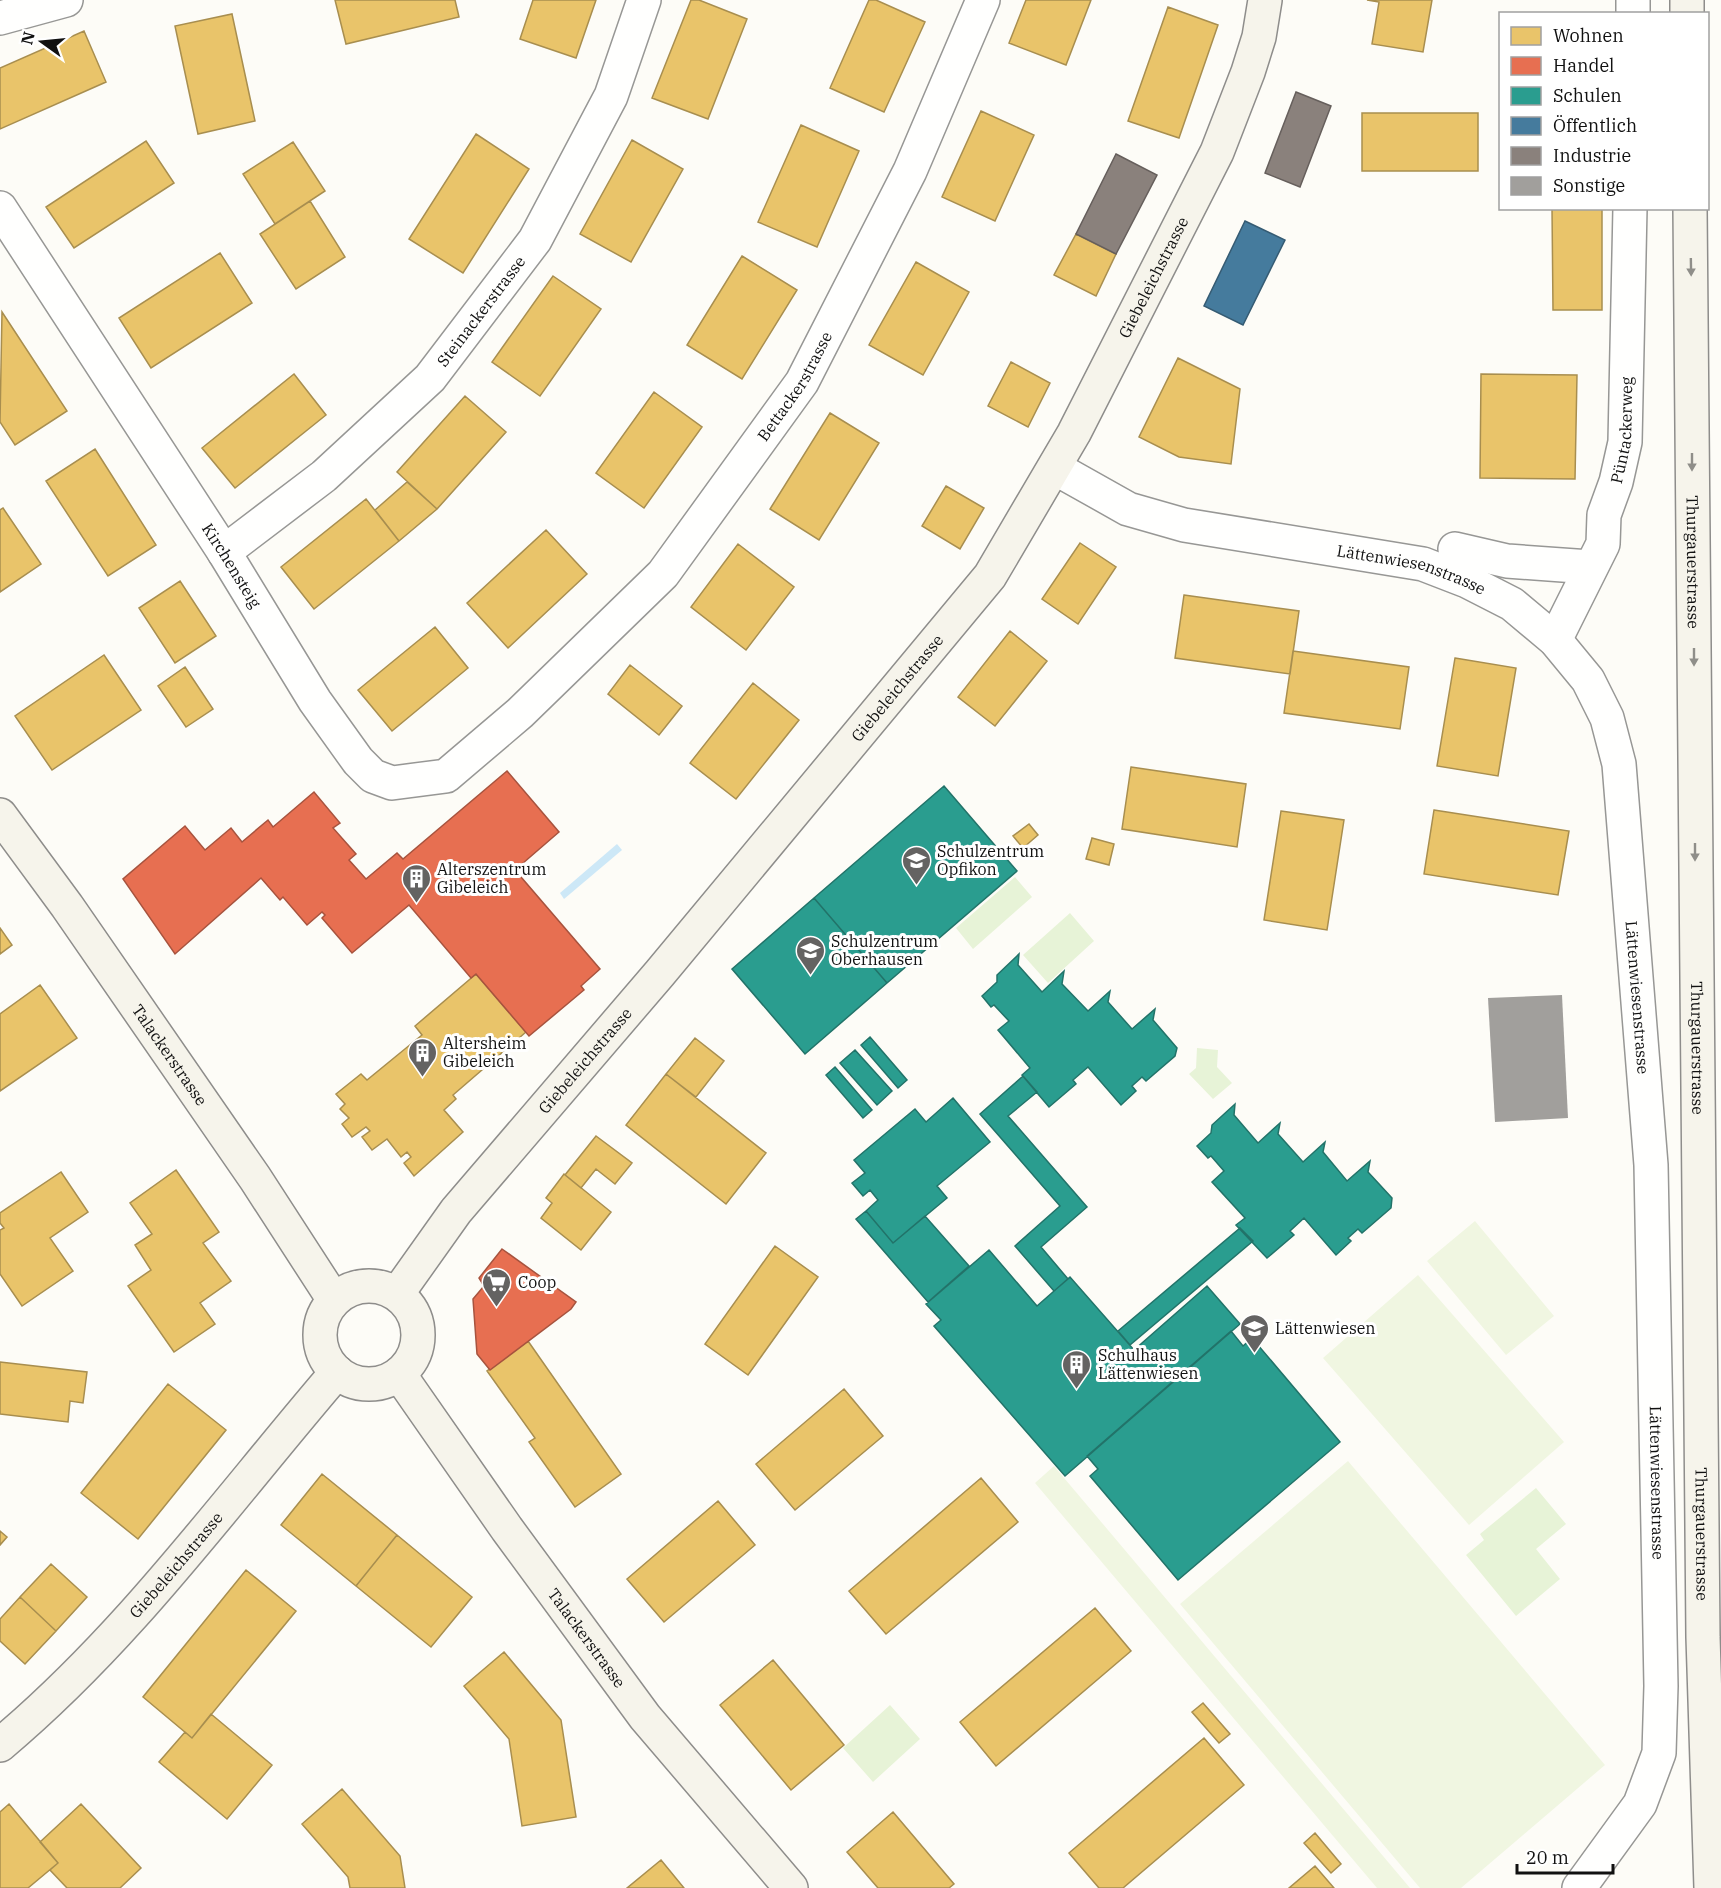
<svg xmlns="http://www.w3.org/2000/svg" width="1721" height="1888" font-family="'IBM Plex Serif',serif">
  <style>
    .green { fill: #e7f3d7 }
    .pitch { fill: #f0f6e1 }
    .water { fill: #cde8f7 }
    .homes { fill: #e9c46a; stroke: #a88e4f; stroke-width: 1.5 }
    .shops { fill: #e76f51; stroke: #a7533e; stroke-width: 1.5 }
    .schools { fill: #2a9d8f; stroke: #227369; stroke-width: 1.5 }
    .public { fill: #457b9d; stroke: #355b73; stroke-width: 1.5 }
    .industry { fill: #8a817c; stroke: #665f5c; stroke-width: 1.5 }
    .building { fill: #a19f9c }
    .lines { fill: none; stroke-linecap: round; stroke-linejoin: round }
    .street-casing { stroke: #979795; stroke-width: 36 }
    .secondary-casing { stroke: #8e8d8b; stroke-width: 36 }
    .street { stroke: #fffffe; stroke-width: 33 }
    .secondary { stroke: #f6f4eb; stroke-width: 33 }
    .oneway { fill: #8f8e89 }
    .labels { text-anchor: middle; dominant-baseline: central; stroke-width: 6; stroke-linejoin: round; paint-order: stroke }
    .street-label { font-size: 16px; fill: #111; stroke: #fff }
    .poi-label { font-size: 16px; fill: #111; stroke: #fff; text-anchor: start }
  </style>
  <rect width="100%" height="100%" fill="#fdfcf7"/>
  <path class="green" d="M1015,877L1032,897L973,949L956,928Z
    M1070,913L1094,941L1048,983L1023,955Z
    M1197,1048L1218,1050L1217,1067L1232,1083L1213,1099L1189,1074L1196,1068Z
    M1536,1488L1566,1524L1536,1549L1560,1579L1516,1616L1466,1555L1484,1540L1480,1534Z
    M890,1705L920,1739L873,1782L843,1748Z"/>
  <path class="pitch" d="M1475,1221L1554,1316L1506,1355L1427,1261Z
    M1418,1275L1564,1442L1469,1525L1323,1358Z
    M1348,1461L1605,1765L1461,1888H1420L1180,1604Z
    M1054,1466L1410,1888H1377L1035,1483Z"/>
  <path class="water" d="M617,844L622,850L564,899L560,893Z"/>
  <path class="homes" d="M335,0H455L459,17L346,44Z
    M533,0H596L576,58L520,39Z
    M691,0H699L747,19L708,119L652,98Z
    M869,0H876L925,22L884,112L830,88Z
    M1026,0H1091L1066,65L1009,43Z
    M1367,0H1432L1423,52L1372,44L1379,2Z
    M1168,7L1218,25L1179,138L1128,121Z
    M232,14L255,121L198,134L175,26Z
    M84,31L106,82L0,129V68Z
    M981,111L1034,135L995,221L942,197Z
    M1362,113H1478V171H1362Z
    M801,125L859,151L817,247L758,222Z
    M476,134L529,169L463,273L409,239Z
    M632,140L683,169L631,262L580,234Z
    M146,141L174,183L74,248L46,207Z
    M293,142L325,191L275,224L243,174Z
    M310,201L345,257L296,289L260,234Z
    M1552,208H1602V310H1553Z
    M1076,234L1116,254L1096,296L1054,275Z
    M220,253L252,303L151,368L119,318Z
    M742,256L797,290L742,379L687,345Z
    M916,262L969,292L923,375L869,345Z
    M553,276L601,309L540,396L492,362Z
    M2,312L67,411L15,445L0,422Z
    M1178,358L1240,389L1231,464L1179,457L1139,437Z
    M1011,362L1050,383L1028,427L988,406Z
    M294,374L326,415L235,488L202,448Z
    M1481,374L1577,375L1575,479L1480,478Z
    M654,392L702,427L644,508L596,473Z
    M465,396L506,432L437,509L397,472Z
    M830,413L879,443L819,540L770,509Z
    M95,449L156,545L108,576L46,481Z
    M407,482L437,509L399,541L375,510Z
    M946,486L984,508L960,549L922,526Z
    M366,499L399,541L314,609L281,567Z
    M3,508L41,564L0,592V510Z
    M546,530L587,574L508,648L467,603Z
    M1080,543L1116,567L1078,624L1042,599Z
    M738,544L794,587L746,650L691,607Z
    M180,581L216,636L175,663L139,608Z
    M1184,595L1299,611L1290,674L1175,658Z
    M435,627L468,668L392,731L358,690Z
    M1010,631L1047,661L995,726L958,697Z
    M1293,651L1409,667L1400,729L1284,713Z
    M104,655L141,710L52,770L15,716Z
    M1455,658L1516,668L1498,776L1437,766Z
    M630,665L682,706L659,735L608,694Z
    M185,667L213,709L186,727L158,686Z
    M753,683L799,720L736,799L690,763Z
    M1131,767L1246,784L1237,847L1122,829Z
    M1434,810L1569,831L1558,895L1424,874Z
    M1281,811L1344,820L1327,930L1264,920Z
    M1029,824L1038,835L1023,848L1013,836Z
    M1092,838L1114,844L1109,865L1086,859Z
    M0,928L12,945L0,954Z
    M476,974L526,1032L453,1095L456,1099L444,1110L463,1132L414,1176L404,1163L411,1157L407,1152L401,1157L387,1139L372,1150L362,1137L370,1131L366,1127L352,1137L342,1124L349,1118L340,1109L345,1104L336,1094L361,1074L367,1080L422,1035L415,1026Z
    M40,985L77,1038L0,1091V1014Z
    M695,1038L724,1061L696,1097L666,1074Z
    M666,1074L766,1153L726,1204L626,1125Z
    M596,1136L632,1163L615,1184L596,1169L581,1188L565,1175Z
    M176,1170L219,1232L203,1243L231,1281L200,1303L215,1324L174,1352L128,1286L151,1270L135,1245L152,1234L130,1203Z
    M61,1172L88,1212L50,1238L73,1271L22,1306L0,1274V1230L4,1228L0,1223V1213Z
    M564,1174L611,1212L581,1250L541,1218L552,1203L546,1198Z
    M775,1246L818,1277L748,1375L705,1344Z
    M528,1341L621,1474L575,1507L529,1442L535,1438L487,1371Z
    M0,1362L87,1372L83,1403L70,1401L68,1422L0,1414Z
    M168,1384L226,1430L138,1539L81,1493Z
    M844,1389L883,1436L795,1510L756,1464Z
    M322,1474L397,1535L356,1586L281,1525Z
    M981,1478L1018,1522L886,1634L849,1591Z
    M718,1501L755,1545L664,1622L627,1579Z
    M0,1531L7,1537L0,1545Z
    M397,1535L472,1597L431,1647L356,1586Z
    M51,1564L87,1597L56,1631L20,1597Z
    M246,1570L296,1611L192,1738L143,1697Z
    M20,1597L56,1631L25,1664L0,1641V1619Z
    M1095,1608L1131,1651L996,1766L960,1722Z
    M504,1652L561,1720L576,1817L522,1826L509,1739L464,1686Z
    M773,1660L844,1745L791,1790L720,1705Z
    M1203,1703L1230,1734L1219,1743L1192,1712Z
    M211,1714L272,1765L227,1819L159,1762L185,1732L192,1738Z
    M1204,1738L1244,1785L1123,1888H1099L1069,1853Z
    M342,1789L400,1856L405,1888H350L348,1877L302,1824Z
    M9,1804L58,1863L28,1888H0V1812Z
    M81,1804L141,1868L120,1888H67L50,1870L58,1863L40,1842Z
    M893,1812L954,1884L949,1888H878L847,1852Z
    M1315,1833L1341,1864L1331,1873L1304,1843Z
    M661,1860L684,1888H627Z
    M1315,1866L1334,1888H1289Z"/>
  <path class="shops" d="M507,771L559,832L515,870L600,969L581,986L584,990L529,1036L476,974L471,978L409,905L352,953L322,918L325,915L322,912L307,925L283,897L280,900L261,878L175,954L123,879L185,826L205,850L231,828L242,842L268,820L273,827L314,792L340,823L333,828L356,854L349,860L366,879L397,853L403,859Z
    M502,1249L576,1302L571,1309L490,1370L477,1354L473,1299L484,1286L479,1278Z"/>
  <path class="schools" d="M944,786L1017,871L887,983L814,898Z
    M814,898L887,983L805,1054L732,969Z
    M1019,954L1018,965L1042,992L1064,971L1062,984L1088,1011L1110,991L1108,1002L1132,1029L1155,1009L1153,1020L1177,1048L1175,1056L1146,1081L1142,1077L1132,1086L1136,1091L1121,1105L1088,1067L1073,1080L1076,1084L1049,1107L1022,1075L1030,1068L998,1030L1009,1021L994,1005L991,1007L982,996L997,982V975Z
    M870,1037L907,1080L898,1088L861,1045Z
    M855,1050L892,1091L877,1105L840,1063Z
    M835,1067L872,1110L863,1118L826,1075Z
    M1023,1076L1037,1092L1008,1116L1087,1207L1041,1247L1068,1279L1054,1291L1015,1246L1060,1206L980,1114Z
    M953,1098L990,1142L937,1186L947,1198L893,1243L866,1211L878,1200L870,1190L863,1196L852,1183L865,1173L854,1160L915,1109L926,1122Z
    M1235,1104L1234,1115L1258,1143L1280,1123L1278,1134L1303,1162L1325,1142L1323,1152L1347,1181L1370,1161L1368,1172L1392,1198L1391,1208L1362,1233L1358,1229L1348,1238L1351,1241L1336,1255L1304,1218L1290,1231L1294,1235L1267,1258L1236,1225L1245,1218L1212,1182L1224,1171L1211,1156L1208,1158L1197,1146L1211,1133L1212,1125Z
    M866,1211L893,1243L925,1216L969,1266L928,1302L856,1219Z
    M1240,1228L1253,1241L1130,1345L1118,1331Z
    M989,1250L1037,1306L1070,1277L1134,1350L1207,1286L1240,1324L1065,1476L934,1326L941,1320L926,1304Z
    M1231,1331L1243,1346L1252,1338L1340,1442L1178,1580L1090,1476L1098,1469L1087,1456Z"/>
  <path class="public" d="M1245,221L1285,240L1243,325L1204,306Z"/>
  <path class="industry" d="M1296,92L1331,106L1300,187L1265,173Z
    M1116,154L1157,175L1116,254L1076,234Z"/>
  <path class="building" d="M1562,995L1568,1118L1495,1122L1488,998Z"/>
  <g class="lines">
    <defs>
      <g id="street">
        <path d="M1633,14V0"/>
        <path d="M0,18L66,0"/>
        <path id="s1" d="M0,208L224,552L315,701L358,761L373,776L392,783L446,776L520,713L663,574L802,382L910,171L983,0"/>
        <path id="s2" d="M1055,468L1128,509L1184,525L1423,564L1467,581L1512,604L1555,640L1588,680L1607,718L1619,764L1651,1165L1661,1686L1659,1753L1640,1804L1579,1888"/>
        <path d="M1455,549L1507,561L1590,567"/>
        <path id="s3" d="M224,552L324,476L430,378L535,240L611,96L644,0"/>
        <path id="s4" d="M1555,640L1603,544L1604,515L1616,482L1625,442L1630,208"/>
      </g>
      <g id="secondary">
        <path d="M1687,0V14"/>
        <path id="s5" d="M1690,208L1703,1637L1711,1888"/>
        <path id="s6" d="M0,815L67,906L255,1178L334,1300"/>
        <circle cx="369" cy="1335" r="49"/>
        <path id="s7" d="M397,1294L456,1211L660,973L990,576L1074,433L1217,152L1248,72L1259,37L1265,0"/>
        <path id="s8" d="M399,1374L507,1529L645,1717L791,1888"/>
        <path id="s9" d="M0,1745C130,1636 227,1500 337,1372"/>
      </g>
    </defs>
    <use href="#street" class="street-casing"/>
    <use href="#secondary" class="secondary-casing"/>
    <use href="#street" class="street"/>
    <use href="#secondary" class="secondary"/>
  </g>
  <defs><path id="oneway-solid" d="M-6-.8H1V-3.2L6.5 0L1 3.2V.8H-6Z" transform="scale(1.5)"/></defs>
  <g class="oneway">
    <use href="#oneway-solid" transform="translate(1691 267) rotate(89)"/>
    <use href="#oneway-solid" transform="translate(1692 462) rotate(90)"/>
    <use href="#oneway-solid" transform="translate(1694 657) rotate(90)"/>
    <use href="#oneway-solid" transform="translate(1695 852) rotate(90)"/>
  </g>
  <defs>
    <symbol id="school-pin" viewBox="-11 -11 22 30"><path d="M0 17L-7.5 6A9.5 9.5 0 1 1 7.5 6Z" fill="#646362" stroke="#fff"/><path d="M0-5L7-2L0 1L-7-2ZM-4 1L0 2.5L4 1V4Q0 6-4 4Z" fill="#fff"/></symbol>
    <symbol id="building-pin" viewBox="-11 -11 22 30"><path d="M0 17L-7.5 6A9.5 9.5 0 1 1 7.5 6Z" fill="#646362" stroke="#fff"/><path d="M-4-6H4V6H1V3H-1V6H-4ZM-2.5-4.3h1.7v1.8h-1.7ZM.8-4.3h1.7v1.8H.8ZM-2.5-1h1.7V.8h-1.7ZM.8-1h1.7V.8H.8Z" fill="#fff"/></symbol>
    <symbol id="supermarket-pin" viewBox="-11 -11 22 30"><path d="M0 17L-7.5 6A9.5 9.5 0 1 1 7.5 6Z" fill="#646362" stroke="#fff"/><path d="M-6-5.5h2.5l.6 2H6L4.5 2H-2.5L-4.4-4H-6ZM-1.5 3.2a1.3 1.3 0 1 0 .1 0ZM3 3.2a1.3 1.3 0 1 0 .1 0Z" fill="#fff"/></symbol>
  </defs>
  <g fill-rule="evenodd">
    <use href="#school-pin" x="900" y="844" width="33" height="45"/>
    <use href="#building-pin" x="400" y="862" width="33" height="45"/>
    <use href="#school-pin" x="794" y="934" width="33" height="45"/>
    <use href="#building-pin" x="406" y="1036" width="33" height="45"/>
    <use href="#supermarket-pin" x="480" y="1266" width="33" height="45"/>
    <use href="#school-pin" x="1238" y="1312" width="33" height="45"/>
    <use href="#building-pin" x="1060" y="1348" width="33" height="45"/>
  </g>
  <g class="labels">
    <g class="street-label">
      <text stroke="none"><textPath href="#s7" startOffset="1272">Giebeleichstrasse</textPath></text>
      <text stroke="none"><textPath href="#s3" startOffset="354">Steinackerstrasse</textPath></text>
      <text stroke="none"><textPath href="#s1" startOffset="1281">Bettackerstrasse</textPath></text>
      <text stroke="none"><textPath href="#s4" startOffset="224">Püntackerweg</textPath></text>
      <text stroke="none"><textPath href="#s5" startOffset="354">Thurgauerstrasse</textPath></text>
      <text stroke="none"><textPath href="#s1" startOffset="426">Kirchensteig</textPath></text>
      <text stroke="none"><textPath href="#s2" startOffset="374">Lättenwiesenstrasse</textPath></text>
      <text stroke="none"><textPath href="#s7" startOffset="786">Giebeleichstrasse</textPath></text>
      <text stroke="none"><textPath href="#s2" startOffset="914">Lättenwiesenstrasse</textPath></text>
      <text stroke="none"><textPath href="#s5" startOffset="840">Thurgauerstrasse</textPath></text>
      <text stroke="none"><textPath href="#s6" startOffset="294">Talackerstrasse</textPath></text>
      <text stroke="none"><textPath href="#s7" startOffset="300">Giebeleichstrasse</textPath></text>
      <text stroke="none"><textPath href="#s2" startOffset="1400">Lättenwiesenstrasse</textPath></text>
      <text stroke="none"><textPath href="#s5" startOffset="1326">Thurgauerstrasse</textPath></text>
      <text stroke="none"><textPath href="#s9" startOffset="252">Giebeleichstrasse</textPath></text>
      <text stroke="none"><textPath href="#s8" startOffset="324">Talackerstrasse</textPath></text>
    </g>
    <g class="poi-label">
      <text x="937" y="851">Schulzentrum<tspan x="937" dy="18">Opfikon</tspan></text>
      <text x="437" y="869">Alterszentrum<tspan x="437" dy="18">Gibeleich</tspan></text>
      <text x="831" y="941">Schulzentrum<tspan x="831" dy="18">Oberhausen</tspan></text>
      <text x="443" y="1043">Altersheim<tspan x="443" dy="18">Gibeleich</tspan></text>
      <text x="518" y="1282">Coop</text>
      <text x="1275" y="1328">Lättenwiesen</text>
      <text x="1098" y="1355">Schulhaus<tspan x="1098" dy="18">Lättenwiesen</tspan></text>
    </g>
  </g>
  <rect x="1499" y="12" width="210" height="198" fill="#ffffff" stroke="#a0a0a0" stroke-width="1.5"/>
  <rect x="1511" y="27" width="30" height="18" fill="#e9c46a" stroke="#a0a0a0" stroke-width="1.5"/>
  <text x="1553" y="42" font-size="18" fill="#111111">Wohnen</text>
  <rect x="1511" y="57" width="30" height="18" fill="#e76f51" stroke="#a0a0a0" stroke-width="1.5"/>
  <text x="1553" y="72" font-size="18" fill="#111111">Handel</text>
  <rect x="1511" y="87" width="30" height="18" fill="#2a9d8f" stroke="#a0a0a0" stroke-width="1.5"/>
  <text x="1553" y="102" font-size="18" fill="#111111">Schulen</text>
  <rect x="1511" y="117" width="30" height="18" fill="#457b9d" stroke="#a0a0a0" stroke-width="1.5"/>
  <text x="1553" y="132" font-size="18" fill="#111111">Öffentlich</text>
  <rect x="1511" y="147" width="30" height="18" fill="#8a817c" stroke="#a0a0a0" stroke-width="1.5"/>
  <text x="1553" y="162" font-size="18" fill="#111111">Industrie</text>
  <rect x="1511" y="177" width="30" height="18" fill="#a19f9c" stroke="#a0a0a0" stroke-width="1.5"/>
  <text x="1553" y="192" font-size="18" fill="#111111">Sonstige</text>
  <g transform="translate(42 42) rotate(285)" stroke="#ffffff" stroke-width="4.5" paint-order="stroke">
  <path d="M0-4.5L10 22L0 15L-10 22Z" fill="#111111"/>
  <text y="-9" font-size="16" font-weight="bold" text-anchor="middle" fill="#111111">N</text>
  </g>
  <path d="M1517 1864v9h96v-9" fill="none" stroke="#111111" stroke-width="3"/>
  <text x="1526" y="1864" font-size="18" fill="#111111" stroke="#ffffff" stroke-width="4.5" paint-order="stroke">20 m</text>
</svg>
